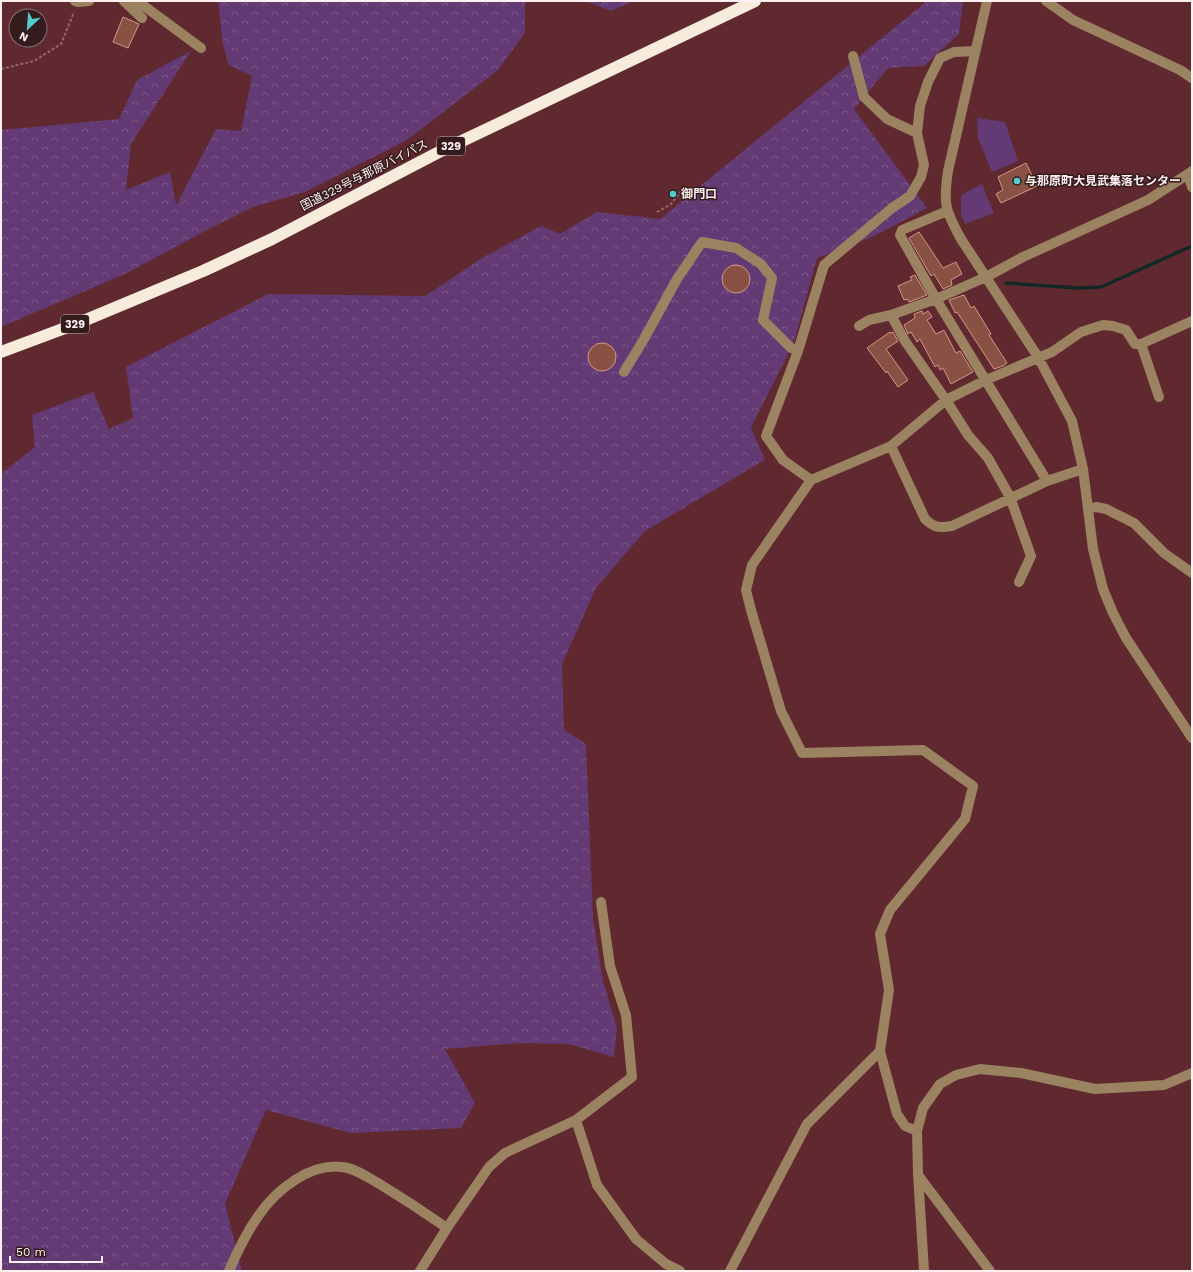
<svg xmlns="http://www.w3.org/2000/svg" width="1193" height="1272" font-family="'Work Sans','Noto Sans JP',sans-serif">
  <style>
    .forest { fill: url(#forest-crowns) }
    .green { fill: #633a74 }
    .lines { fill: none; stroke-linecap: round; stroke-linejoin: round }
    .stream { stroke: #142727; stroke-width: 3.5 }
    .building { fill: #895143; stroke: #d59787 }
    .path { stroke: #92686c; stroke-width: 2; stroke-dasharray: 3 2; stroke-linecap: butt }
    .minor { stroke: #9b8361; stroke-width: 10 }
    .highway { stroke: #f7ebdb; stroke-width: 12 }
    .poi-dot { fill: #52cdcd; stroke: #341c1e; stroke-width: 1.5 }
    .labels { text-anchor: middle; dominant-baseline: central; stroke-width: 3; stroke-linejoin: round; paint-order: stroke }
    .shield { fill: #341c1e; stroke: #c1b0b1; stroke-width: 1 }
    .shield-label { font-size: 11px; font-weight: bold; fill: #fef0f0 }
    .street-label { font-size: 12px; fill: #fef0f0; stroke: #341c1e }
    .poi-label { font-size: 12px; font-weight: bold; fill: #fef0f0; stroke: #341c1e; text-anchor: start }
  </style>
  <defs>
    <pattern id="forest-crowns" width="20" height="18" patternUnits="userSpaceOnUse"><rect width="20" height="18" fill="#633a74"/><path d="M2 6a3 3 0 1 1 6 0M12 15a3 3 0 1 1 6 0" fill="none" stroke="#7a5788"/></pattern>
  </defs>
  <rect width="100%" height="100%" fill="#5f292f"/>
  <path class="forest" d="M218,1H525V33L498,70L407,140L305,192L253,207L205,231L127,273L1,327V130L119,119L137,80L191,51L131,144L126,190L170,172L176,205L216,129L241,131L252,76L229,65L223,45Z
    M585,1H633L611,11Z
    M927,1H963L959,34L924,66L888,68L854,109L927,208L872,237L817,258L794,342L751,428L765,460L645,531L596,588L562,664L564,730L586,744L593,918L603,981L617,1028L614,1057L569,1044L521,1043L445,1049L475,1103L461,1128L351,1133L266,1110L225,1204L242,1271H1V474L35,447L32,415L93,392L109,429L133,418L126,367L268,294L425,296L482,258L541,226L560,234L597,212L660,219Z"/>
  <path class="green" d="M977,118L1005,122L1018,161L992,172L978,138Z
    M982,184L994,213L965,224L961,214V195Z"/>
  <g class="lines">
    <path class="stream" d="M1006,283L1078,288L1101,287L1192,246"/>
  </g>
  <path class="building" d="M123,17L139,24L128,48L113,42Z
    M1026,163L1037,186L1001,203L996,194L1003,190L998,177Z
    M919,232L943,268L956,262L962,274L951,280L952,285L943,289L934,274L931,276L909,238Z
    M722 279a14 14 0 1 1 28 0a14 14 0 1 1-28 0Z
    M915,275L927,295L909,302L907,299L904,300L898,286L912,280L910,277Z
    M964,295L971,308L974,306L991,334L989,335L1007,363L1003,366L994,369L957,312L955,313L949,300Z
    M922,311L923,314L928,311L932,317L927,320L936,334L944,330L956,353L960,351L973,372L951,384L943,368L940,370L938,365L935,367L920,339L917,342L911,332L908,334L904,325L915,318L914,314Z
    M890,332L891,333L893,332L898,341L886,349L908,380L898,387L887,371L886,373L867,348Z
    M588 357a14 14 0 1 1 28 0a14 14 0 1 1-28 0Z"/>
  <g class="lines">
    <path class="path" d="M1,69L34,61L61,44L74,12
      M657,212L671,204L683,189"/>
    <path class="minor" d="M75,1L78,2L89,1
      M124,1L142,18
      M135,1L140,3L201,48
      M987,1L948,171C943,204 945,210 961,239L1038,357L1072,421L1083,469L1093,549L1103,589L1113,613L1126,638L1192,738
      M1046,1L1073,20L1180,70L1192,78
      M853,56L864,97L887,119L917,133
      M1188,174L1192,187
      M947,211L902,230L900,235L936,299L1047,481
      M891,315L905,341L946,400L968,435L988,458L1010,497L1031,556L1019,582
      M859,326L869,320L891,315L936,299L986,277L1023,257L1148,200L1188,174L1192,171
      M1141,344L1159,397
      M624,372L644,339L677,279L702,242L736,248L761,264L772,278L763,320L791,348L798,351
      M891,446L925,519C935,528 939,528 952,526L1047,481L1083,469
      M811,480L783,460L766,436L798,351L824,265L892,208L910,196L921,177L924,165L917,133L920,106L928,82L940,58L954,52L975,51
      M1088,509L1096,507L1106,509L1134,523L1164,553L1192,573
      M576,1120L597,1185L636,1239L666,1264L680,1271
      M917,1131L905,1126L897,1114L880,1051L889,990L880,934L890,910L965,819L973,786L923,750L802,753L781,711L751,610L746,590L752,565L811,480L891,446L946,400L986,380L1052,352L1081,332L1103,325L1113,326L1126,330L1135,344H1141L1192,321
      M918,1175L990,1271
      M229,1271C237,1252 246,1233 259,1215C276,1190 310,1163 342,1167C355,1168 367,1177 378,1183C401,1197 424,1212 447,1228
      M420,1271L447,1228L489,1167L505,1153L576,1120L632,1077L626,1015L610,966L601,902
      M730,1271L807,1124L880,1051
      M924,1271L918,1174L917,1131L923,1108L940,1084L956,1075L980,1069L1021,1073L1095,1089L1164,1085L1192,1073"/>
    <path class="highway" d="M1,352L76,324L203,271L272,239L441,151L755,1"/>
  </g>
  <g class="poi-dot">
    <circle cx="1017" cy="181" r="4"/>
    <circle cx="673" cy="194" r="4"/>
  </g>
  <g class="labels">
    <g class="shield">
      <rect x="437" y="137" width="28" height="18" rx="3"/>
      <rect x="61" y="315" width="28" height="18" rx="3"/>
    </g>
    <g class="shield-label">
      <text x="451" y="146">329</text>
      <text x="75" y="324">329</text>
    </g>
    <g class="street-label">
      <text transform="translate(364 175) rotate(-27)">国道329号与那原バイパス</text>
    </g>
    <g class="poi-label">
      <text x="1025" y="181">与那原町大見武集落センター</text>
      <text x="681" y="194">御門口</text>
    </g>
  </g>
  <rect width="1193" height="1272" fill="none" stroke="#fef0f0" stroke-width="4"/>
  <g transform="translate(28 28) rotate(206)"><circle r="19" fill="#341c1e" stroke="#857172"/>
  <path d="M0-3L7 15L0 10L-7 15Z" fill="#52cdcd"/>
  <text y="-6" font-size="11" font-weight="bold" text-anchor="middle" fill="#fef0f0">N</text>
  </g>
  <path d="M10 1256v6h92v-6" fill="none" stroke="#fef0f0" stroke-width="2"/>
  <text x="16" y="1256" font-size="12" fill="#fef0f0" stroke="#341c1e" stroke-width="3" paint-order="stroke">50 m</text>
</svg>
